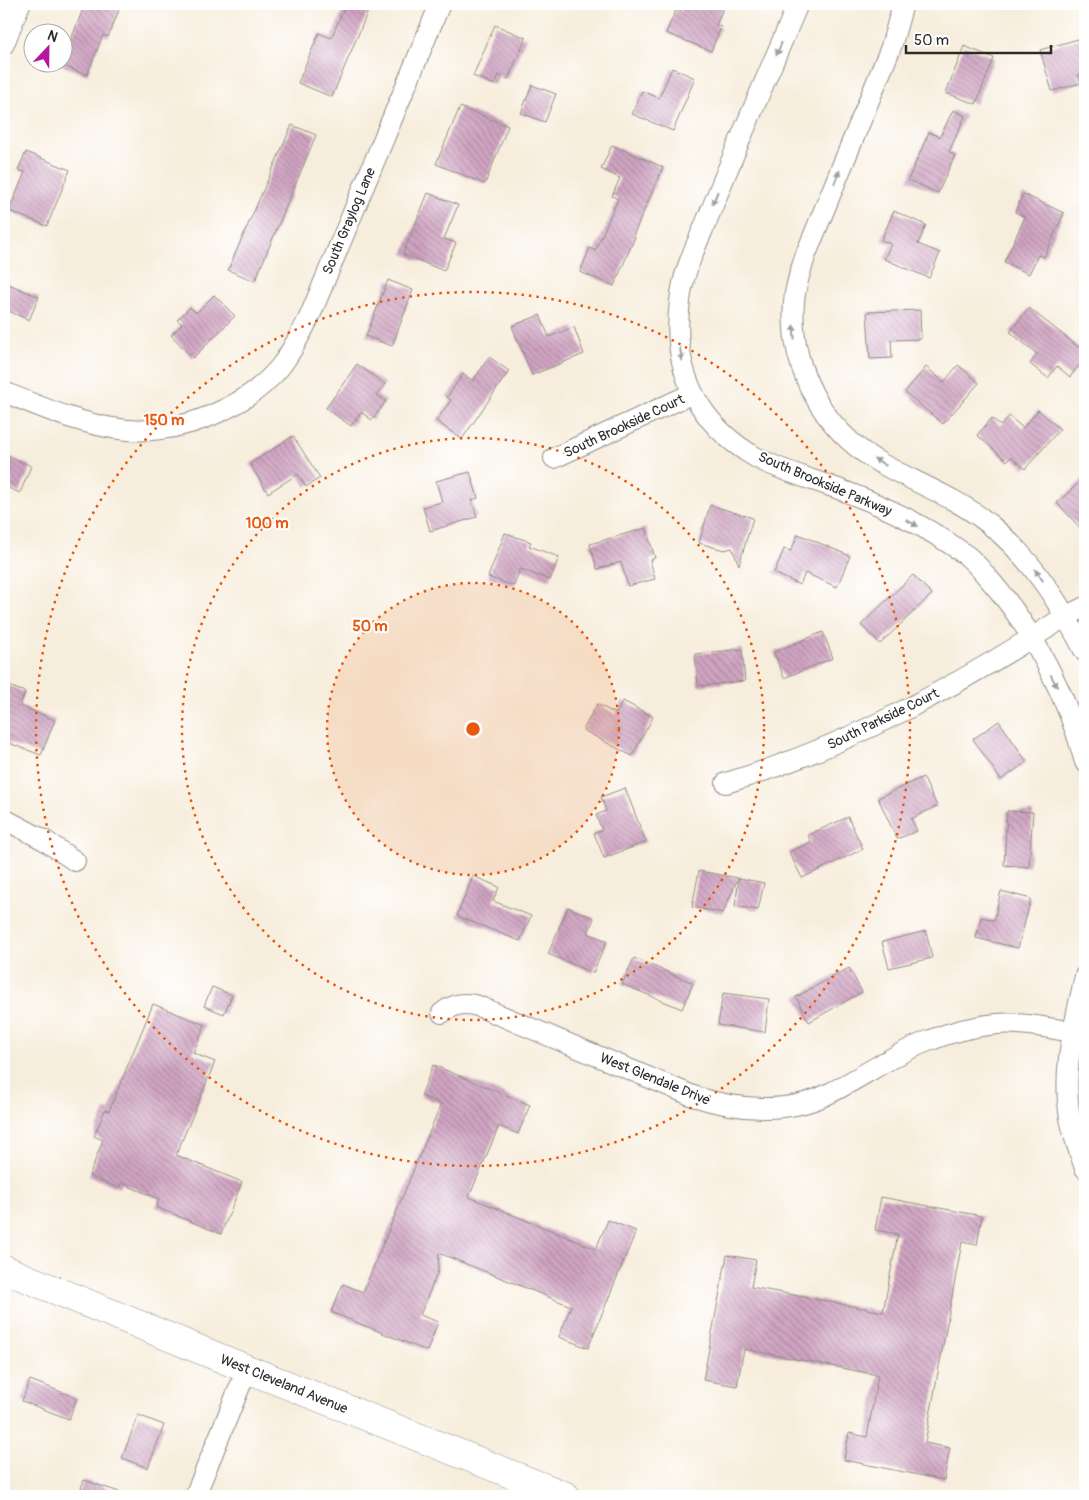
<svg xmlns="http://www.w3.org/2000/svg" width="1089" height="1500" font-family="Pangolin,sans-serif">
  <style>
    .building { fill: url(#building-back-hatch) }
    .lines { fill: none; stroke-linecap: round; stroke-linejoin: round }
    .minor-casing { stroke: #918c84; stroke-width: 22 }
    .secondary-casing { stroke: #918c84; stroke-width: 29 }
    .minor { stroke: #fff; stroke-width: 20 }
    .secondary { stroke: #fff; stroke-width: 28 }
    .oneway { fill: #a0a0a0 }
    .ring { fill: none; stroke: #e8590c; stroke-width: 2.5; stroke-dasharray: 2.5 5 }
    .labels { text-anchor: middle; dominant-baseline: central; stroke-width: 4; stroke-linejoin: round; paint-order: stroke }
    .street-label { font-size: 14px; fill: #2b2b2b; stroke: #fff }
    .centre { fill: #e8590c; stroke: #fff; stroke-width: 2.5 }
    .ring-label { font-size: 15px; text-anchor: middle; font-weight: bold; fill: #e8590c; stroke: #fff; stroke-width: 4; stroke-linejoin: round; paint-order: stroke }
  </style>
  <defs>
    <pattern id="building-back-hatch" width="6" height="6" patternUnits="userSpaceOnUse" patternTransform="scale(1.25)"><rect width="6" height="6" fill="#d0a4c2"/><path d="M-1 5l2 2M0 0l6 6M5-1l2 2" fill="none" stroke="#a9869e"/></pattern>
  </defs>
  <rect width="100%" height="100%" fill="#fff"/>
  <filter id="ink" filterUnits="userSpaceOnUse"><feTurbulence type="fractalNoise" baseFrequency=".02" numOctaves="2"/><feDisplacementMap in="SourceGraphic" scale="10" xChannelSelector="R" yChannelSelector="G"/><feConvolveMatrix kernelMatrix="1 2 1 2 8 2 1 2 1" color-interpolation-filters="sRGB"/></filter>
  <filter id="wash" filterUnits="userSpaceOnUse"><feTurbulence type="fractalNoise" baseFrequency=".0096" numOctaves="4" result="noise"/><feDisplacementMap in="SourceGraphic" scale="20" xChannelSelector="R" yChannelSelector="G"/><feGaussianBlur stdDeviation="1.12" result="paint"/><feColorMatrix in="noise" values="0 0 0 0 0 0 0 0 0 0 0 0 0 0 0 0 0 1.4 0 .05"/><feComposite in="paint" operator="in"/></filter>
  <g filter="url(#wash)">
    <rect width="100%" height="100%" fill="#f7eddc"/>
    <g id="blocks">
      <path class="building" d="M85,4H104L119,10L108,37L103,35L87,75L61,65Z
        M346,4H371L332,97L298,83L319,33L331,38Z
        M684,4H725L716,25L721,27L711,51L666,33L676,10L680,12Z
        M495,25L526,38L508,79L499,75L495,85L473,76Z
        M1085,37V72L1078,75L1081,83L1052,91L1040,50Z
        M964,46L994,58L976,104L946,93Z
        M672,68L695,78L673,131L632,114L642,91L659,98Z
        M532,85L556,94L545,122L521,113Z
        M460,107L508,126L485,184L436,164Z
        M953,110L965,116L949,152L955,155L938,193L908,180L929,132L940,137Z
        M292,125L316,135L255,281L228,270Z
        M612,145L663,167L633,236L635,237L614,286L580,272L590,248L595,251L618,199L612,196L620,178L601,169Z
        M26,152L70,170L47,226L9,211L25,172L18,170Z
        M428,193L458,205L444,239L456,243L444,271L403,254Z
        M1023,194L1064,213L1044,257L1038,255L1029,274L1004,262L1025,217L1015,212Z
        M894,211L926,225L918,244L940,253L929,278L884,259L891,244L881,240Z
        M388,280L413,290L392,346L366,336Z
        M4,282L39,297L29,320L4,309Z
        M214,295L235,316L193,358L171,335L182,324L177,320L190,307L196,313Z
        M1029,308L1085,352V358L1070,377L1057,366L1048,378L1030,364L1037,354L1010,332Z
        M920,310L921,339L891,340L892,358L870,359L867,312Z
        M540,315L549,337L574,327L584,354L532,375L512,326Z
        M489,357L509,371L462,439L436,421L451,400L447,397L463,374L473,381Z
        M357,364L385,384L377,395L386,401L372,420L361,412L351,426L326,408Z
        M958,365L979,383L943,424L905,392L926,367L944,382Z
        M1038,410L1060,429L1025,469L1011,457L1007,461L977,435L992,418L1001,426L1009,416L1023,428Z
        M293,436L320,478L306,487L298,474L268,493L250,464Z
        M4,454L31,466L20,493L4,486Z
        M470,472L478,498L472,500L477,517L430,531L423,507L442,502L436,481Z
        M1085,477V533L1057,503Z
        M710,505L753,518L739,565L732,548L724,550L699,543Z
        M646,528L655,558L650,560L655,579L628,586L621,562L597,569L590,544Z
        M505,533L531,542L529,546L559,557L550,580L520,569L514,586L488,577Z
        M798,534L850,556L837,587L805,573L800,585L774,573L784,549L791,551Z
        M913,575L932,594L880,644L861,625Z
        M823,632L833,658L784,678L774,652Z
        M742,649L745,681L698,686L695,654Z
        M4,684L25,692L20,706L55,720L41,755L6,742L4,744Z
        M623,701L653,717L632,756L583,730L597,704L616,714Z
        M999,721L1027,762L1001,780L973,739Z
        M923,777L937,806L911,819L917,831L897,839L878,798Z
        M625,788L646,842L604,858L594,833L602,830L596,815L606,811L601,797Z
        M1007,811L1033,812L1029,867L1004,865Z
        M848,817L863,849L802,878L789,852L811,842L808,835Z
        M699,871L738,878L723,913L692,907Z
        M473,876L499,887L493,901L531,916L520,941L457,916Z
        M739,878L764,883L758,910L735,906Z
        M1001,891L1031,899L1018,948L976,938L981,917L994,920Z
        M568,907L594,918L588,933L607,941L593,973L548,954Z
        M926,931L932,958L889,968L882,942Z
        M634,958L693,983L682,1009L622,984Z
        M849,968L862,992L809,1022L796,997Z
        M212,987L232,995L224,1014L204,1006Z
        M723,993L769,999L765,1032L718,1025Z
        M153,1004L205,1025L193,1053L215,1062L176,1155L242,1182L221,1234L156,1207L159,1199L121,1183L119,1188L89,1176L103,1140L94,1136L105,1110L109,1111Z
        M433,1065L530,1105L518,1134L499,1126L469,1197L596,1249L608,1220L636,1231L588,1348L559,1337L571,1306L439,1253L438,1271L420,1315L438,1322L427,1351L331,1312L343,1284L363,1292L441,1104L421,1096Z
        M881,1197L982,1216L977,1245L962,1242L925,1443L950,1448L944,1480L844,1460L849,1433L867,1437L878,1375L744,1349L737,1386L703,1380L727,1255L756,1260L751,1287L883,1312L898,1234L875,1230Z
        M30,1380L77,1398L69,1419L22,1401Z
        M138,1415L164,1425L148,1468L122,1458Z
        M84,1480L125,1494L124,1496H78Z"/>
    </g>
  </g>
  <g filter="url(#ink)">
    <use href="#blocks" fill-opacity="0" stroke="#918c84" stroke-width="1"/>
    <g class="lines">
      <defs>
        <path id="minor" d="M798,4C769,72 739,140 712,208C700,238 683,269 680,301C671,369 697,424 757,458C786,473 819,481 849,493C889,508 932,530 966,555C975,562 983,572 990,580C1033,629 1069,700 1085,762
          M903,4L891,47L806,254C801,270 795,285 794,302C789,367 822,429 880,463C916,483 955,497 988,523C1032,558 1060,604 1085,652
          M4,44L20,4
          M4,392C43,408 84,426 127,430C181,434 245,409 280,367C292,352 300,335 309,318L440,4
          M554,458L693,393
          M726,783C847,747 961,684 1066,616L1085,607
          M4,819L44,840L75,861
          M1085,976C1074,1026 1059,1080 1073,1131C1076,1144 1081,1156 1085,1168
          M442,1013C454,1004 463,1002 478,1006L693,1096C737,1110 788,1115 830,1093C864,1076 895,1053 931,1040C951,1032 975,1026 997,1024C1022,1022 1048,1028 1073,1032
          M195,1496L247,1369"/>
        <path id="secondary" d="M4,1269L247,1369L566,1496"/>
      </defs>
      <use href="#minor" class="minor-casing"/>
      <use href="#secondary" class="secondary-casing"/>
      <use href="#minor" class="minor"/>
      <use href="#secondary" class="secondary"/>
    </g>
    <defs><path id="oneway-solid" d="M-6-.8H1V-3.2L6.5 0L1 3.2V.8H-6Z" transform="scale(1.25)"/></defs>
    <g class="oneway">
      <use href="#oneway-solid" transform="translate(779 49) rotate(113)"/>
      <use href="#oneway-solid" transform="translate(837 177) rotate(-68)"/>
      <use href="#oneway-solid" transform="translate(715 198) rotate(112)"/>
      <use href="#oneway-solid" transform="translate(794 332) rotate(-95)"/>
      <use href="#oneway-solid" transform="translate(681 354) rotate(80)"/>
      <use href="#oneway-solid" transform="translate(880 462) rotate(-149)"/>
      <use href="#oneway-solid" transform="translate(912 523) rotate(29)"/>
      <use href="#oneway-solid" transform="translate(1039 575) rotate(-124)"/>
      <use href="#oneway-solid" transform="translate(1054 681) rotate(62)"/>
    </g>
  </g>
  <circle cx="473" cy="729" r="146" fill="#e8590c" fill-opacity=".12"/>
  <g class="ring">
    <circle cx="473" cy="729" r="146"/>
    <circle cx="473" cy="729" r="291"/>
    <circle cx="473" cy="729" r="437"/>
  </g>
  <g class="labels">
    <g class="street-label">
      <text transform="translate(349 221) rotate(-67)">South Graylog Lane</text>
      <text transform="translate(624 426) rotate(-25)">South Brookside Court</text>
      <text transform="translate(825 484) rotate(23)">South Brookside Parkway</text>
      <text transform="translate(883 719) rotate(-26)">South Parkside Court</text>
      <text transform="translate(655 1079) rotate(22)">West Glendale Drive</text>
      <text transform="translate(284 1384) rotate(22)">West Cleveland Avenue</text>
    </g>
  </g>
  <circle cx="473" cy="729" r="8" class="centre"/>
  <g class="ring-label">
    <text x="164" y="425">150 m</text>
    <text x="267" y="528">100 m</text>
    <text x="370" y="631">50 m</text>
  </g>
  <rect width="1089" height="1500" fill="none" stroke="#fff" stroke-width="20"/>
  <g transform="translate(48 48) rotate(22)"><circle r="24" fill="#ffffff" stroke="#aaaaaa"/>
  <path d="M0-4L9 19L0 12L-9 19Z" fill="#b5179e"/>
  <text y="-8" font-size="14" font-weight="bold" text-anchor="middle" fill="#2b2b2b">N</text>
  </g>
  <path d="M906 45v8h145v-8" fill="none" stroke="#2b2b2b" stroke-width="2.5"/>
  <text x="914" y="45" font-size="15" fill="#2b2b2b" stroke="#ffffff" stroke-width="4" paint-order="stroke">50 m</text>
</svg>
